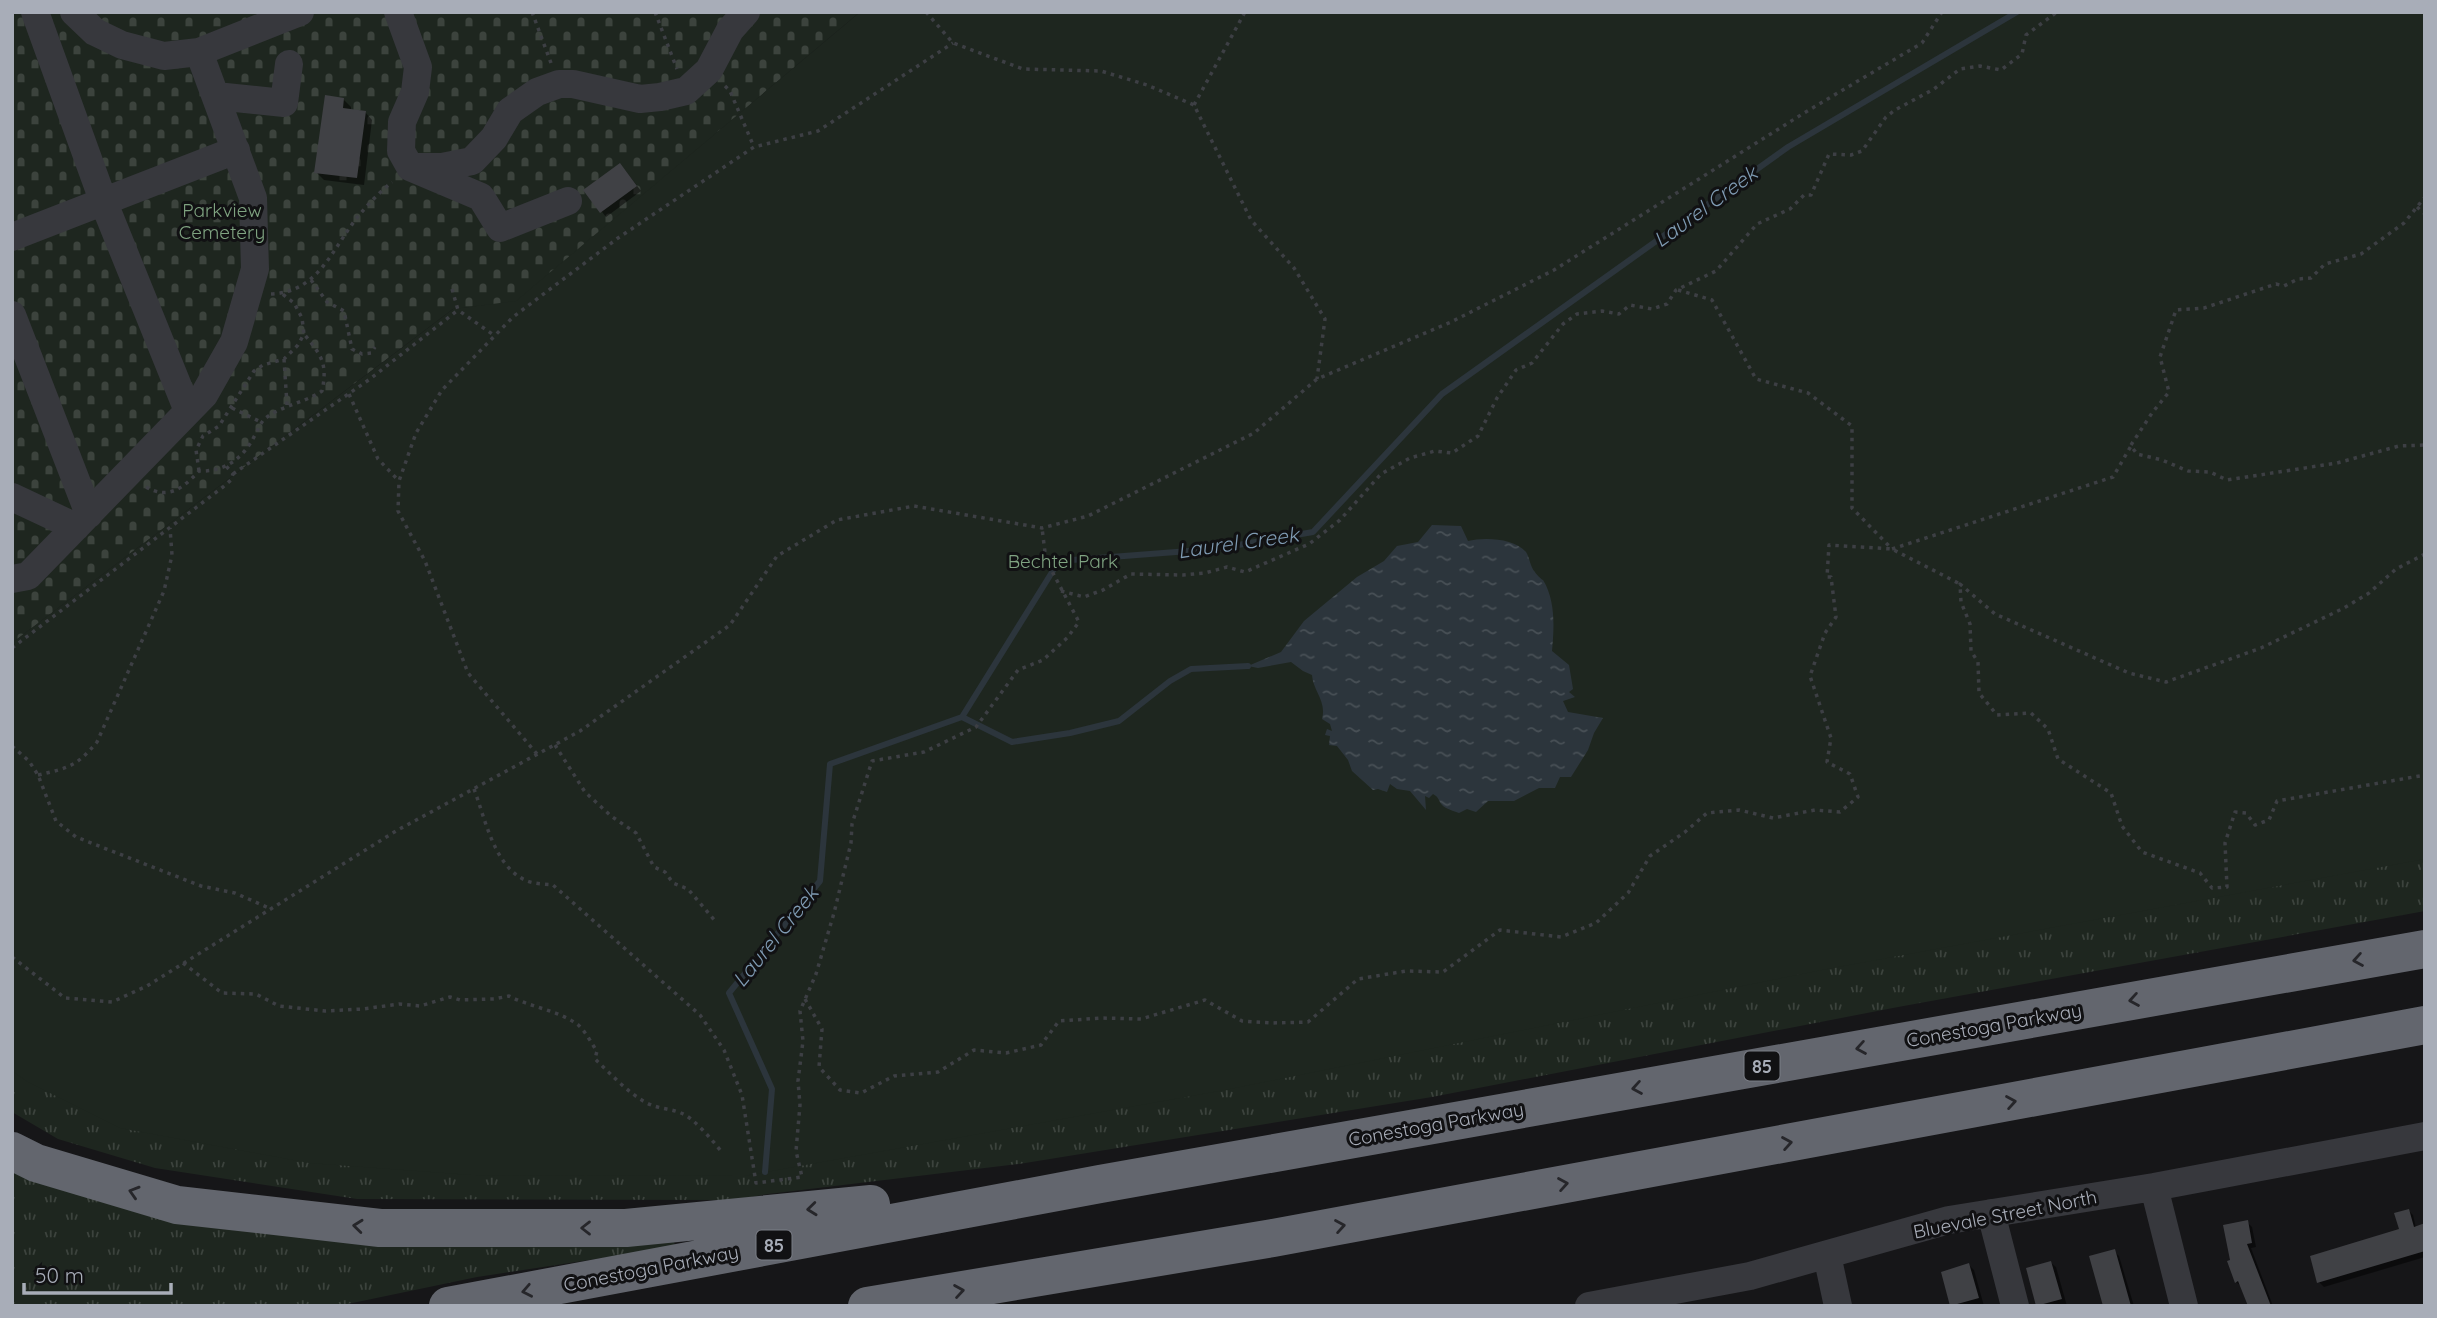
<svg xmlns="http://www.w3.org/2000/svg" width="2437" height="1318" font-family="Quicksand,sans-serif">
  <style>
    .grass { fill: url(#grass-tufts) }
    .cemetery { fill: url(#cemetery-stones) }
    .park { fill: #1e261f }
    .water { fill: url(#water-ripples) }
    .shadow { fill: #0007 }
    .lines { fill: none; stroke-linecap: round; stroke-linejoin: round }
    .stream { stroke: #2c353c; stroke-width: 6 }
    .building { fill: #404145 }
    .path { stroke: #3d3f44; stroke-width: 3.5; stroke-dasharray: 3.5 5; stroke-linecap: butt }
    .minor { stroke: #37383d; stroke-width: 28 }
    .highway { stroke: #63666e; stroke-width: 38 }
    .oneway { stroke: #26262a }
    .labels { text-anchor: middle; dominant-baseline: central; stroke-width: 6; stroke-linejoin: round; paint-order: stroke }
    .shield { fill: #111113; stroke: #7b7e86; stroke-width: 2 }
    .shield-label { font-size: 18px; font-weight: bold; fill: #a8adb8 }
    .park-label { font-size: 19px; fill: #7fa381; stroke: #111113 }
    .street-label { font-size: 19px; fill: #a8adb8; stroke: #111113 }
    .water-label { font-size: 21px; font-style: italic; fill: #7f9bb3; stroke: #111113 }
  </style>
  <defs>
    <pattern id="grass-tufts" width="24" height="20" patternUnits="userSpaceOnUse" patternTransform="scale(1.75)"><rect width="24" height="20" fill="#1e261f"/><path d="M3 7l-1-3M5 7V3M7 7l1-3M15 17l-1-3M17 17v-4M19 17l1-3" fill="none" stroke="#3c433d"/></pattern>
    <pattern id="cemetery-stones" width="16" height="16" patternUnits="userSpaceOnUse" patternTransform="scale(1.75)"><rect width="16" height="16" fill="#1e261f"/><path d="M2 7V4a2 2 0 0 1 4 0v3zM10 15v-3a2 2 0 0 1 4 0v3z" fill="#3c433d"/></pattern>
    <pattern id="water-ripples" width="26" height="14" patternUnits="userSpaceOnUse" patternTransform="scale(1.75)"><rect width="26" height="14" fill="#2c353c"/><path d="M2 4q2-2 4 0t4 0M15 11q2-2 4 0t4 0" fill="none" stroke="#485056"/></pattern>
  </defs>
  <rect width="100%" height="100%" fill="#161618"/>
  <path class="grass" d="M246,470L2425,559V911L1898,1007L1432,1097L1019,1164L768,1194L734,1200L357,1199L155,1168L58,1139L12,1112V643L221,485Z
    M12,1161L155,1209L673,1234L675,1247L477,1277L338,1306H12Z"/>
  <path class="cemetery" d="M12,12H860L516,302L453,309L12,643Z"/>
  <path class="park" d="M860,12H2425V859L1822,970L1225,1090L744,1176L471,1175L309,1163L120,1128L28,1082L12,1071V643L453,309L516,301Z"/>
  <path class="water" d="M1432,525L1461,526L1468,541C1484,537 1514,538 1526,552C1530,558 1530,567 1535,572C1535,573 1542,580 1543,580C1556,601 1554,629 1552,651L1569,665L1573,689L1569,692L1575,697L1563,701L1568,712L1603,718L1594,733L1588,750L1571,777H1560L1555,788H1539L1514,801H1488L1476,812L1467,809L1459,813C1454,811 1446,809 1442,805C1438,800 1439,797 1433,794L1429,798L1425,796L1426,810L1410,791L1397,789L1390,784L1387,792L1378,789L1373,790L1352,771L1348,760L1337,746L1329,745L1330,736L1325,735L1327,729L1332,731L1330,724L1322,719C1327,701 1313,691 1312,675L1303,671L1291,662L1258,668L1248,666L1281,652L1304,621L1357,577L1384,561L1397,546L1418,542Z"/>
  <path class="shadow" d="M343,99L351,107V110L365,112L372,120L364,185L324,180L316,172Z
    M625,170L641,191L606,217L585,190Z
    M2408,1210L2413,1215L2416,1228L2425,1225V1257L2324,1287L2319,1282L2312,1258L2401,1230Z
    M2247,1222L2252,1227L2256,1247L2251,1248L2273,1306H2250L2241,1286L2236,1282Z
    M2114,1251L2119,1256L2134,1306H2106Z
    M2051,1263L2056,1267L2067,1306H2038L2028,1269Z
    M1969,1265L1974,1270L1984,1306H1952L1943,1273Z"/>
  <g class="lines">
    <path class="stream" d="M962,717L1012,742L1070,733L1119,721L1170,681L1191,669L1248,666
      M765,1172L772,1089L729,993L820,881L830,764L962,717L1059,561L1215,549L1313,532L1442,394L1788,147L2017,12"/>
  </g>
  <path class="building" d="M325,95L344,98L343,108L366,111L357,178L314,173Z
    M620,163L637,186L600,213L583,190Z
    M2409,1209L2414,1227L2425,1223V1251L2317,1283L2310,1256L2399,1229L2394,1213Z
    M2248,1220L2252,1243L2247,1244L2271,1306H2248L2238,1281L2235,1283L2227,1261L2230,1260L2223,1225Z
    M2115,1249L2131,1306H2103L2089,1256Z
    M2051,1261L2062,1299L2036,1306L2026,1268Z
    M1969,1263L1979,1298L1950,1306L1941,1272Z"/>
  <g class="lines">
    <path class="path" d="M532,12L551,63
      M655,12L677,69
      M926,12L953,43L1023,69L1101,71L1147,85L1194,105L1251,220L1294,268L1325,319L1317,379
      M725,86L730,91L754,147
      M1194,105L1245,12
      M2417,207L2425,214
      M311,280L327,302L344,311L352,349L362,354L371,353L375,347
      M452,289L458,310L495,336
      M1678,290L1712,300L1756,379L1808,393L1852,426V508L1892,549L2113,477L2131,446L2137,454L2162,460L2188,471L2210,472L2227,480L2337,463L2399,446L2425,445
      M271,294C321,292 333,245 361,213C370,202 381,191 392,182
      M284,359L287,405
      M349,394L378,459L399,481
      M232,408L261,422
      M2131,445L2152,413L2169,392L2160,357L2176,310L2204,308L2276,284L2284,286L2298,279L2311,278L2325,264L2361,254L2404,223L2425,197
      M199,471L196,450L203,436L219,426L254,371L263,365L284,359L298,345L304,334L302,318L294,303L281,293
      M233,474L370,379L458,310
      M146,487C169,500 183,488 199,471C226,472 244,457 255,435C259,428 261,421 267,417C284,405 304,403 322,391C328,363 321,355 304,334
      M2425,554L2396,569L2369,593L2344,608L2261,648L2166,682L2129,673L1995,614L1960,584L1961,602L1970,624L1971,651L1978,662L1979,693L1997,715L2031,713L2048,729L2058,759L2111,793L2122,826L2142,852L2200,873L2212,888L2227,887L2225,843L2235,812L2246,813L2255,825L2269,820L2277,801L2425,775
      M1061,591L1084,597L1103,590L1131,574L1183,575L1205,573L1227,567L1245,572L1309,544L1340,520L1381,474L1410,458L1435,451L1452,453L1478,436L1497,398L1516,370L1532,363L1563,324L1577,314L1602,311L1619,314L1630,305L1652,309L1667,304L1676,290L1716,271L1757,224L1790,209L1804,195H1811L1829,154L1851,155L1862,151L1886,117L1895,110L1934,89L1960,69L1980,66L2001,70L2022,54L2026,35L2057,12
      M12,648L223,487L231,480L233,474L226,466
      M555,745L585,792L611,816L636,833L654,867L665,872L673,883L688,889L716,922
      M12,746L29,761L38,775L56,821L76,837L201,886L235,893L271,909
      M537,754L468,673L425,561L398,511L399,481L416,433L442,390L513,317L618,238L754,147L818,131L953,43
      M38,775C69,768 77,766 97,742L164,591L172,555L170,528
      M474,789C485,818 494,866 525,880C533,884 544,884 553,885L700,1015L724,1050L742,1095L756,1183L802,1177L796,1151L800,1105L798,1081L803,1041L800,1011L816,974L834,913L851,843L852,824L872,761L924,752L976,727L1018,670L1043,660L1067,638L1079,622L1046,560L1042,528
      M12,957L65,998L112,1002L147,986L396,831L580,731L730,625L777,556L837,520L914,506L1042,528L1088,516L1254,433L1317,379L1451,322L1554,270L1804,113L1922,43L1942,12
      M183,963L222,993L256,994L279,1006L325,1011L363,1009L399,1004L420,1006L450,997L460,1000L494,999L509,996C530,1007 557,1010 577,1024C585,1030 591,1043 597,1051L595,1059C610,1073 627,1092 645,1102C657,1109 669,1108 681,1113C694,1118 712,1140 721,1151
      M805,999L822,1029L819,1067L840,1090L861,1093L894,1076L938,1072L974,1050L1006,1053L1041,1045L1059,1021L1101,1018L1141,1019L1205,1000L1242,1021L1272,1023L1308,1022L1358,979L1406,971L1443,972L1500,930L1561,937L1596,923L1628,893L1650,856L1685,832L1707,813L1739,810L1773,818L1815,810L1840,812L1858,797L1850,774L1827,762L1831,738L1810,676L1825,633L1836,617L1831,577H1827L1829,545L1892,549L1960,584"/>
    <path class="minor" d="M35,12L104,203L188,411
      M74,12L95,32L122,45L164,56L199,52L300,12
      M398,12L418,67L415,92L402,122L401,151L410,167L481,197L500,228L568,201
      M216,96L284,103L289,64
      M410,167H442L472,161L494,138L510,111L537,92L559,84H573L640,99L660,97L686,91L709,70L730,30L746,12
      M12,237L236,150
      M12,315L89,514
      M12,497L76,527
      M12,579L28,576L204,395L234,342L255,269L253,198L199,52
      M2154,1187L2184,1306
      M1991,1213L2015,1306
      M1827,1255L1838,1306
      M1589,1306L1750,1276L1949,1220L2154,1187L2425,1136"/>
    <path class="highway" d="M12,1151L36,1163L177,1205L380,1228H626L871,1204
      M448,1306L1100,1184L2425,949
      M867,1306L1273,1238L2425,1025"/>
  </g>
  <defs><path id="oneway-chevron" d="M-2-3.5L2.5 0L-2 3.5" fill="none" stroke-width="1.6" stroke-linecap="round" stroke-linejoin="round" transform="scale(1.75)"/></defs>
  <g class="oneway">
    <use href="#oneway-chevron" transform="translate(2358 960) rotate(170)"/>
    <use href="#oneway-chevron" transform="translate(2134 1000) rotate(170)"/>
    <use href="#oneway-chevron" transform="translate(1861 1048) rotate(170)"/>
    <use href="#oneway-chevron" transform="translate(1637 1088) rotate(170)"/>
    <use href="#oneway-chevron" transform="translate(2011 1102) rotate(-10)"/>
    <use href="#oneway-chevron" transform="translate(1787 1143) rotate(-10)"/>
    <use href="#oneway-chevron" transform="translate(1563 1184) rotate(-10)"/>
    <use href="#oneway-chevron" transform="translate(134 1192) rotate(-163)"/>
    <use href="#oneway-chevron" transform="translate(812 1209) rotate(174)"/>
    <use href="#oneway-chevron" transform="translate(358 1226) rotate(-174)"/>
    <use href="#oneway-chevron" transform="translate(1340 1226) rotate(-10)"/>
    <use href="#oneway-chevron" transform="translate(586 1228) rotate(180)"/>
    <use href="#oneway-chevron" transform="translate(527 1291) rotate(169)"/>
    <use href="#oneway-chevron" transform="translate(959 1291) rotate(-9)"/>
  </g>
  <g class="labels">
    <g class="shield">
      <rect x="1744.5" y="1051.5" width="35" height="29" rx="5"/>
      <rect x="756.5" y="1230.5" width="35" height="29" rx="5"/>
    </g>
    <g class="shield-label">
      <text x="1762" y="1066">85</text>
      <text x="774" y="1245">85</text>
    </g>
    <g class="park-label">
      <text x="222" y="210">Parkview<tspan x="222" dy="22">Cemetery</tspan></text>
      <text x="1063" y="561">Bechtel Park</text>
    </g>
    <g class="street-label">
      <text transform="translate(1994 1025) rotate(-10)">Conestoga Parkway</text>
      <text transform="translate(1436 1124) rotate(-10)">Conestoga Parkway</text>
      <text transform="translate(2005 1214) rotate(-11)">Bluevale Street North</text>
      <text transform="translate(651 1268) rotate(-11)">Conestoga Parkway</text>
    </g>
    <g class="water-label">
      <text transform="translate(1705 206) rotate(-36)">Laurel Creek</text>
      <text transform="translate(1238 542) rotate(-8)">Laurel Creek</text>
      <text transform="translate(775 936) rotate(-51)">Laurel Creek</text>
    </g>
  </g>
  <rect width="2437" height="1318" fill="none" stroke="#a8adb8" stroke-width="28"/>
  <path d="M24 1283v10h147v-10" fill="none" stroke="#a8adb8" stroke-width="3.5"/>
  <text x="35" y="1283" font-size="21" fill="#a8adb8" stroke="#111113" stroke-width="5" paint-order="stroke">50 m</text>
</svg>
